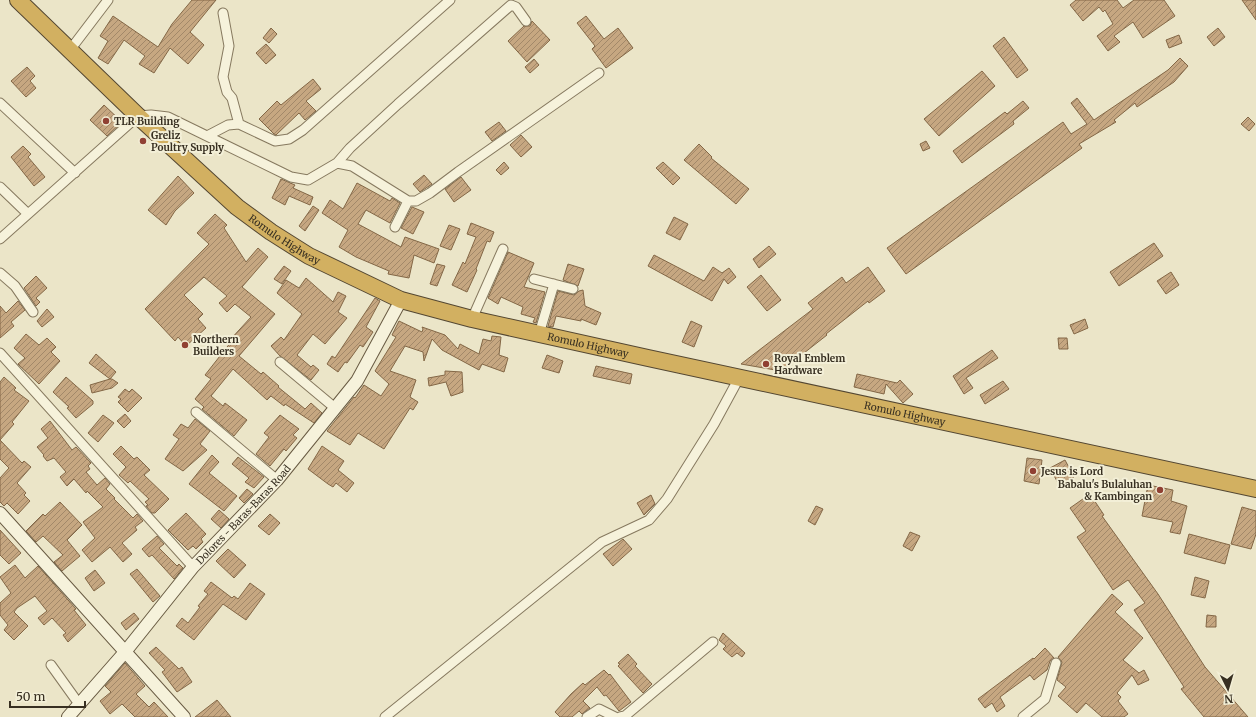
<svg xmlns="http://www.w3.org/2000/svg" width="1256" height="717" font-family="Merriweather,serif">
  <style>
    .building { fill: url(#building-hatch); stroke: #836746 }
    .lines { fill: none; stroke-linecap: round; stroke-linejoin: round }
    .street-casing { stroke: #86795f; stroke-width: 11 }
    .secondary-casing { stroke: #685a42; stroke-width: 14 }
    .highway-casing { stroke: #544732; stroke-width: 18 }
    .street { stroke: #f6f2db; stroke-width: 9 }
    .secondary { stroke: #f6f2db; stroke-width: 12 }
    .highway { stroke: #d2b061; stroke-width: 16 }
    .poi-dot { fill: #904033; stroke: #f3efd7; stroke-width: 1.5 }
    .labels { text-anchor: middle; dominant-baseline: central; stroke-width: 4; stroke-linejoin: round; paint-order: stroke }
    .poi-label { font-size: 10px; font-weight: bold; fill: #372f21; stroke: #f3efd7; text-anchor: start }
    .street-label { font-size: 10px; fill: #372f21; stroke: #f3efd7 }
  </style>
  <defs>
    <pattern id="building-hatch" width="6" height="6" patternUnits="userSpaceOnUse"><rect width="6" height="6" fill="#c6a781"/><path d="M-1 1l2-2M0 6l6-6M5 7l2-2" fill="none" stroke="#a28869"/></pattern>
  </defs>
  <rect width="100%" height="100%" fill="#ebe5c8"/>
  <path class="building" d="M192,0H216L190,32L204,45L188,64L170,48L154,73L139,64L145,56L124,40L108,64L98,58L108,41L100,36L113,16L158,47L172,24Z
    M1076,0H1117L1123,8L1134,0H1164L1175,16L1143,38L1133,22L1114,36L1120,42L1108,51L1097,36L1113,24L1105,10L1103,12L1099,7L1083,21L1070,5Z
    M1242,0H1256V20Z
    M586,16L604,39L618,28L633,48L606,68L592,49L595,46L577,23Z
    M532,21L550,40L527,62L508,41L524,26H530Z
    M271,28L277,34L269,43L263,38Z
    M1218,28L1225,37L1214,46L1207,37Z
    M1179,35L1182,43L1169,48L1166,40Z
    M1004,37L1028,70L1017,78L993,46Z
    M266,44L276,55L266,64L256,53Z
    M1180,58L1188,66L1174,82L1137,107L1135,103L1114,120L1116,122L1079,144L1082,148L906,274L887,248L1063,122L1071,134L1087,124L1071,103L1077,98L1094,120L1168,70Z
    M534,59L539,65L530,73L525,67Z
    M27,67L35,76L30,81L36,88L26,97L11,81Z
    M982,71L995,86L939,136L924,119Z
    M313,79L321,89L306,101L316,111L305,120L299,113L276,135L274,134L259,119L277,101L281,105Z
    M1023,101L1029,108L1013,121L1014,124L962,163L953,151L1005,112L1007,114Z
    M104,105L122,122L107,136L90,120Z
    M1248,117L1255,124L1249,131L1241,124Z
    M499,122L506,131L492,141L485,132Z
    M521,135L532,147L521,157L510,145Z
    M926,141L930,148L923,151L920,144Z
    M699,144L712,157L711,158L749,189L736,204L684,160Z
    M23,146L31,154L28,157L45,177L34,186L11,157Z
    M504,162L509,168L501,175L496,170Z
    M663,162L680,178L673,185L656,168Z
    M424,175L432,184L420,192L413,184Z
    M178,176L194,193L175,211L166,225L148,210Z
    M461,177L471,190L454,202L445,189Z
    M281,179L295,185L293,188L313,197L310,205L289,196L285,205L272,198Z
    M357,183L390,201L392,198L400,203L390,223L366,210L358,224L401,247L405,237L439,249L434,263L414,255L409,278L388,274L389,271L356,257L339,247L348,230L322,213L330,200L343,209Z
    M313,206L319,210L305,231L299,226Z
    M412,207L424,212L413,234L401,228Z
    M215,214L227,225L224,228L246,262L258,248L268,257L242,287L275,314L239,356L261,374L263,372L279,386L278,387L305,409L311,403L322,413L314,423L285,404L284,406L271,396L267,400L233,369L211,396L223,406L225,403L247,420L234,436L202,409L204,407L195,399L211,379L205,375L231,342L229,341L251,317L235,304L227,312L219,303L227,296L204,277L184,295L203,314L198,319L206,328L186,346L178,337L175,341L145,309L209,244L197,233Z
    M674,217L688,224L680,240L666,233Z
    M471,223L494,232L490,242L487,241L476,269L477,270L467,292L452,285L463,262L465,264L476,237L467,234Z
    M449,225L460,229L451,250L440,246Z
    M1154,243L1163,256L1119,286L1110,272Z
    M769,246L776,254L759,268L753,259Z
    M508,252L534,263L524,287L545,292L536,323L533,322L535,318L521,314L523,307L501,297L498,304L488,298Z
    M654,255L704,281L713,267L722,273L729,268L736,277L728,284L724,279L712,301L648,266Z
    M437,264L445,266L437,286L430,284Z
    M568,264L584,269L578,286L563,280Z
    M284,266L291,271L282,284L274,279Z
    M868,267L885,291L869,303L868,301L826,334L827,335L781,371L741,364L813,309L808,303L842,277L846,283Z
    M1171,272L1179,285L1166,294L1157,281Z
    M761,275L781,300L767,311L747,287Z
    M36,276L47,288L36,298L40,302L36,306L24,288Z
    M306,278L333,302L338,292L346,296L338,312L347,318L325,344L313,334L297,355L311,367L313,365L319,370L311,380L280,356L271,346L281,337L284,340L302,314L277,293L286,280L299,288Z
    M583,290L585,306L601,313L596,325L581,319V321L556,316L553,327L548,326L558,291L574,295L579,291Z
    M375,298L380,301L366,327L373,332L363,347L360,345L347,363L345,362L338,372L327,364L332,356L335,358Z
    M18,301L25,310L11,322L14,326L0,338V306L6,313Z
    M47,309L54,317L42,327L37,321Z
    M1085,319L1088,328L1074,334L1070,325Z
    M399,321L422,332L423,329L422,327L445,335L458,349L460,344L479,354L483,339L491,341L492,336L501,337L499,355L508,358L504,372L482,364L479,370L442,350L432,339L424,361L423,352L405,346L390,371L416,380L410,397L418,402L413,410L410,408L384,449L358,433L350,445L327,431L354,397L355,398L364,385L381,396L389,384L375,371L396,337L392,335Z
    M691,321L702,326L694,347L682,342Z
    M26,334L39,345L47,338L56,347L51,352L60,361L39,384L18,364L25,358L14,348Z
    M1058,338H1067L1068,349H1059Z
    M992,350L998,358L966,378L973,388L964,394L953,376Z
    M96,354L116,372L110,379H112L118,383L112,388L92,393L90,385L110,379L89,363Z
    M547,355L563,361L559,373L542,368Z
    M596,366L632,374L630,384L593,376Z
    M445,371L462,372L463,392L451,396L446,382L429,386L428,378L445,375Z
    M857,374L897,383L900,380L913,394L903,403L886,384L884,394L854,387Z
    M4,377L16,388L14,390L29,401L12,422L14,424L0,440L22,463L24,461L31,467L17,483L26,493L24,495L30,501L18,514L7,503L4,506L0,502V478L9,468L0,459V382Z
    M66,377L93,401V404L76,418L67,408L69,407L53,392Z
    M1003,381L1009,389L985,404L980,395Z
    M125,389L129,392L132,389L142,398L128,412L118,402L121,399L118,397Z
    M125,414L131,421L124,428L117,421Z
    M103,415L114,423L98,442L88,433Z
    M280,415L299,429L293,435L297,438L286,451L284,449L270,466L256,454L269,437L264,433Z
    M195,419L210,431L200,444L207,450L183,471L165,459L179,439L173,435L181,424L188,428Z
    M50,421L72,450L76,447L91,463L88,466L90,469L86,472L97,485L105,478L110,484L106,489L115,498L114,499L133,518L137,514L143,521L135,527L137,530L122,543L132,554L123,562L110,547L92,562L82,550L95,538L83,522L103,507L87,491L86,493L74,479L67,486L60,477L66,472L54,458L47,461L43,456L44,455L37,447L48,438L41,429Z
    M121,446L134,459L137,457L150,470L144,475L169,499L155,513H152L146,506L148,505L145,502L149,499L130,481L128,483L119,475L126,467L113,454Z
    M322,446L344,461L338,470L354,483L347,492L336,483L333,487L328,484L308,469Z
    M212,455L219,462L209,473L237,496L224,511L189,484Z
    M238,457L264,477L254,488L245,482L249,478L232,464Z
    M1027,458L1042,460L1039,484L1024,481Z
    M1065,460L1074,477L1059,485L1050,468Z
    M1148,485L1173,490L1171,501L1187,506L1180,534L1170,532L1173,522L1142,516Z
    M247,489L253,494L244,503L239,498Z
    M1090,494L1104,515L1102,516L1158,594L1205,667L1248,717H1204L1181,689L1184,687L1134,610L1145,603L1128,580L1113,590L1077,537L1086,531L1070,508Z
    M651,495L655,504L644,515L637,503Z
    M60,502L82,525L67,540L80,556L62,571L54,562L63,555L43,536L36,542L26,531L43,514L45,516Z
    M816,506L823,509L815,525L808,521Z
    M1242,507L1256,511V534L1251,549L1231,544Z
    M219,510L229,519L221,528L211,519Z
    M186,513L206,534L201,539L203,542L196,549L193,546L188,550L168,530Z
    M270,514L280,523L269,535L258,526Z
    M0,530L21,553L9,564L0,555Z
    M910,532L920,536L912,551L903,546Z
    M1189,534L1230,545L1225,564L1184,553Z
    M157,536L164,544L159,548L177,566L179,564L183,568L174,579L152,555L149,557L142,549Z
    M623,539L632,549L613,566L603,554Z
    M228,549L246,565L234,578L216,561Z
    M15,565L25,578L38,566L76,609L74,610L86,625L68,642L63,635L66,633L52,618L44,625L38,618L47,611L35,596L17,608L14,612L28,626L14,640L4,630L8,625L0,615V603L11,593L0,577Z
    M137,569L160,596L153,602L130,574Z
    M95,570L105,583L94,591L85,578Z
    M1195,577L1209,581L1205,598L1191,595Z
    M211,582L232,598L234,596L238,599L250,583L265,594L246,620L223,604L194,640L176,626L182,618L188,623L200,607L198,606L208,594L204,591Z
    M1112,594L1123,604L1115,612L1143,638L1123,660L1139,673L1144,670L1149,680L1138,685L1132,675L1117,693L1121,697L1118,701L1128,714L1124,717H1102L1086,703L1077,713L1058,696L1066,687L1057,680L1062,662L1058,657Z
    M134,613L139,619L126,630L121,623Z
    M1207,615L1216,616V627H1206Z
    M723,633L745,653L742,657L737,653L732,657L723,649L726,646L719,640Z
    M156,647L179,669L182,667L192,682L177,692L162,672L165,670L149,653Z
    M1045,648L1054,658L1050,661L1047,670L1034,680L1030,675L1000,697L1005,706L997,712L992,703L985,708L978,699L1033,658L1034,659Z
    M628,654L637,664L635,666L652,684L643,693L618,666L620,664L618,663Z
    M125,663L145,686L136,694L149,707L154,702L168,717H135L122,704L110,714L100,701L111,692L105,686Z
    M604,670L609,675L610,674L631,702L619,711L606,695L604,696L597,687L583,701L590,708L582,714L579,711L572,717H560L555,712L571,694L583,683L585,685Z
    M217,700L231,717H195Z"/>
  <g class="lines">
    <defs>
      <path id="street" d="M223,13L229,46L223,77L227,92L232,98L239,124
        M70,50L108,0
        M0,103L75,173
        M207,136L228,125L239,124L275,141L289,139L303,130L450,0
        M337,163L350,148L398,104L511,5L516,7L526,21
        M0,187L28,214
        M395,227L408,201
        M0,239L138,116L151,115L168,117L291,177L308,180L337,163L352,166L408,201H416L430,193L458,172L599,73
        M0,273L15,286L33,312
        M534,279L573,289
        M472,319L503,249
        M539,334L554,284
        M0,353L193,567
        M280,362L335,408
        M196,412L277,480
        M51,665L79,704
        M385,717L602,542L649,520L667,499L714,424L739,378
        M587,717L599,709L615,717
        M620,717L625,716L713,642
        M1023,717L1045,699L1056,663"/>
      <g id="secondary">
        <path d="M0,513L184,717"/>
        <path id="s1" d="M68,717L125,652L193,567L277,480L357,381L401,300"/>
      </g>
      <g id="highway">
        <path id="s2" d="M18,0L138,116L237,207L271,232L309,256L401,300L472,319L648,358L1256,489"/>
      </g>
    </defs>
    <use href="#street" class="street-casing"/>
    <use href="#secondary" class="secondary-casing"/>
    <use href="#highway" class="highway-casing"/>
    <use href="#street" class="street"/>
    <use href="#secondary" class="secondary"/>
    <use href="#highway" class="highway"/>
  </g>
  <g class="poi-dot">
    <circle cx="106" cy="121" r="4"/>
    <circle cx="143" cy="141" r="4"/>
    <circle cx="185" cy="345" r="4"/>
    <circle cx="766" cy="364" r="4"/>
    <circle cx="1033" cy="471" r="4"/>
    <circle cx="1160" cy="490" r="4"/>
  </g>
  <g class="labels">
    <g class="poi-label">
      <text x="114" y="121">TLR Building</text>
      <text x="151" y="135">Greliz<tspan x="151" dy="12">Poultry Supply</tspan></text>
      <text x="193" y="339">Northern<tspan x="193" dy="12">Builders</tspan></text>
      <text x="774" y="358">Royal Emblem<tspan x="774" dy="12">Hardware</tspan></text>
      <text x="1041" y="471">Jesus is Lord</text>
      <text x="1152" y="484" text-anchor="end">Babalu's Bulaluhan<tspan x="1152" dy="12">&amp; Kambingan</tspan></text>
    </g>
    <g class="street-label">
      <text stroke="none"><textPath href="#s2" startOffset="359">Romulo Highway</textPath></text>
      <text stroke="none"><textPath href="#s2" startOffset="683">Romulo Highway</textPath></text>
      <text stroke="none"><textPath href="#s2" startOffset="1007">Romulo Highway</textPath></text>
      <text stroke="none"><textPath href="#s1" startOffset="268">Dolores - Baras-Baras Road</textPath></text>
    </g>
  </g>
  <g transform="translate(1228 689) rotate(175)" stroke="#f3efd7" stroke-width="3" paint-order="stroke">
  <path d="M0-3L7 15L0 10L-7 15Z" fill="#372f21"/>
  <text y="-6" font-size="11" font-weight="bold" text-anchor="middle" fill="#372f21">N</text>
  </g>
  <path d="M10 701v6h75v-6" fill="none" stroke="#372f21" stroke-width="2"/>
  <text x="16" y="701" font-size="12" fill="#372f21" stroke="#f3efd7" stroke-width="3" paint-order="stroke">50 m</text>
</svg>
